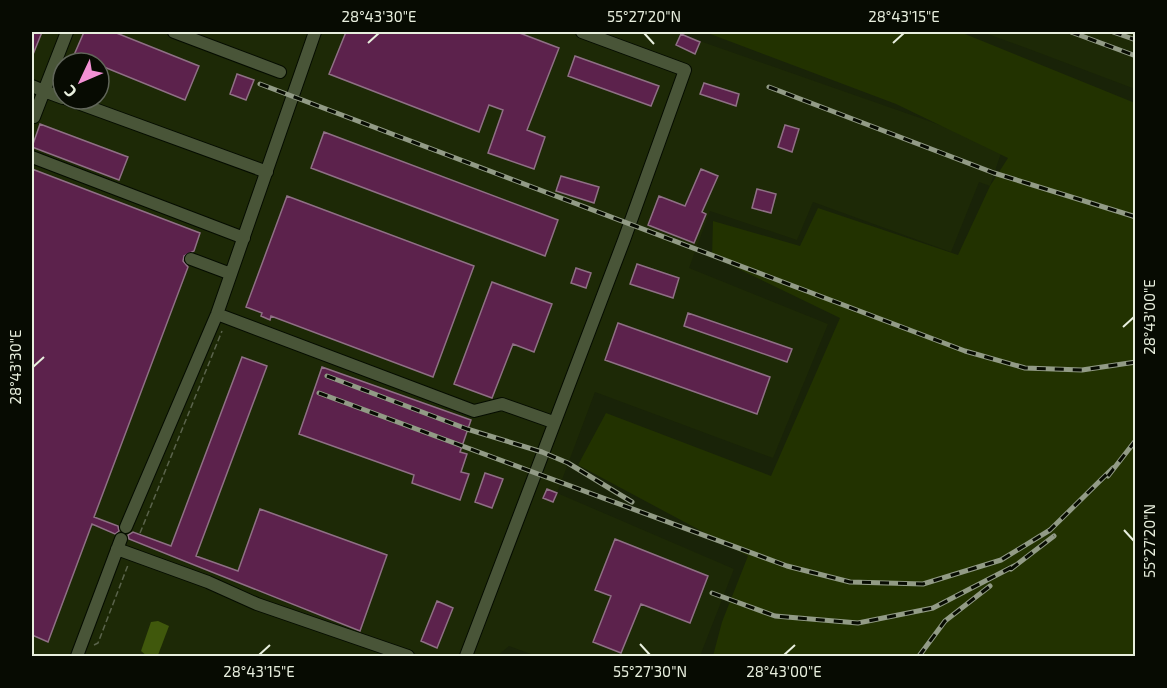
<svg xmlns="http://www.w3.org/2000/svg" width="1167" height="688" font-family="'Exo 2',sans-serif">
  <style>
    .built { fill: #1d2906; fill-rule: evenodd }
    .green { fill: #223200 }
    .water { fill: #40580c }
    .building { fill: #5c224c; stroke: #8f7085; stroke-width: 1.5 }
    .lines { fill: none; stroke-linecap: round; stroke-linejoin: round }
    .minor-casing { stroke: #050c00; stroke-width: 14 }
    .path { stroke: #5a634b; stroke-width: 1.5; stroke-dasharray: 6 3; stroke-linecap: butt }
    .minor { stroke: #495538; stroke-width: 12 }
    .rail-casing { stroke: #929b86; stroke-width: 5 }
    .rail { stroke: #070b02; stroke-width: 3; stroke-dasharray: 9; stroke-linecap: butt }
    .ticks { fill: none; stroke: #e8efde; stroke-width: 2 }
    .neatline { fill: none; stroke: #e8efde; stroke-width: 2 }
    .ticks-label { font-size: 15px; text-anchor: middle; fill: #e8efde }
  </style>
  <rect width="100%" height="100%" fill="#192308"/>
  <path class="built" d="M32,32H674L1003,147L990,186L979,182L951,252L813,202L797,240L710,211L689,268L828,324L773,458L595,392L557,493L734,569L700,656H536L509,646L497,656H32ZM63,63H99V99H63Z
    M982,32H1135V89L1029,49Z"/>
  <path class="green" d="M705,32H960L1135,103V656H713L722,622L748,556L578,465L606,413L771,476L840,318L712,256L713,221L800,246L818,208L958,255L990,186L1008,158L896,104Z"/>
  <path class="water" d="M158,621L169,626L158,655L147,656L141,651L151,622Z"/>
  <path class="building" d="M32,32H42L32,57Z
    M84,32H114L199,66L185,100L99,65V63L74,55Z
    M346,32H517L559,48L527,130L545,137L534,169L488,153L503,110L489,105L479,132L329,74Z
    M681,34L700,42L695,54L676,45Z
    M575,56L659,86L651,106L568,76Z
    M237,74L254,80L246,100L230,94Z
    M704,83L739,94L736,106L700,94Z
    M40,124L128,157L119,180L32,147Z
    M785,125L799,129L792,152L778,147Z
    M324,132L558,220L545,256L311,168Z
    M32,169L200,233L194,251L184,256L183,261L188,267L94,517L118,526L119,531L115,534L92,524L48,642L32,635Z
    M701,169L718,176L702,212L706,214L694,243L648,225L659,196L685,206Z
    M561,176L599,187L594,203L556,191Z
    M757,189L776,194L771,213L752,208Z
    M287,196L474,266L433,377L271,316L270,320L261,316L262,313L246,307Z
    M637,264L679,278L673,298L630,284Z
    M576,268L591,273L586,288L571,283Z
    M492,282L552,304L534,352L513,344L492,398L454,384Z
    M688,313L792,349L787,362L684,326Z
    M618,323L770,377L757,414L605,360Z
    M242,357L267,366L196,556L238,571L260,509L387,555L360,631L129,539L128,535L133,532L171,546Z
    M322,367L471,420L460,452L467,454L461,472L469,474L460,500L412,483L414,475L299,434Z
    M485,473L503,479L492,508L475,502Z
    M547,489L557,493L553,502L543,498Z
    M615,539L708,576L690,623L641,604L621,653L593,642L611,596L595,590Z
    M437,601L453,608L437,648L421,641Z"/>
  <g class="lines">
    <defs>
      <path id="minor" d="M174,32L280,72
        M32,86L44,91L34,117
        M63,98L44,91L67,32
        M67,99L267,172
        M32,157L244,238
        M191,259L231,274
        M217,314L474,411L502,404L553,422
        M126,527L217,314L315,32
        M117,549L208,582L257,604L408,656
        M77,656L121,539
        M466,656L624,240L685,70L582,32"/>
    </defs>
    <use href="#minor" class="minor-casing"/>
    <path class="path" d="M140,533L222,331
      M94,645L98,643L128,565"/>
    <use href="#minor" class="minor"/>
    <defs>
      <path id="rail" d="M1071,32L1136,56
        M1113,32L1136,40
        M260,84L965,351L1025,368L1082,370L1136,362
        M769,87L994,173L1136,217
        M327,376L467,429L542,452L568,463L632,502
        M319,393L787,566L850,582L923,584L1001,560L1050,530L1113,468
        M1108,476L1136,440
        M1011,569L1054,536
        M712,593L775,616L858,623L933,608L1016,565
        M919,656L945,621L990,586"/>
    </defs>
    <use href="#rail" class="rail-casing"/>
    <use href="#rail" class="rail"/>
  </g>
  <path class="ticks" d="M644,33L654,44M368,43L379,33M893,43L904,33M1123,327L1134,317M33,367L44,357M1124,530L1134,541M640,644L650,655M259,655L270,645M784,655L795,645"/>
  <rect width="1167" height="688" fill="none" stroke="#070b02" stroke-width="66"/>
  <g transform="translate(81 81) rotate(226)"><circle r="28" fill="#070b02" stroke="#61665a" stroke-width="1.5"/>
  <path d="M0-4.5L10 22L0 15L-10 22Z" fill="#f391d5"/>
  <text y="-9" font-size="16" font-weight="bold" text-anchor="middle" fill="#e8efde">С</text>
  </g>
  <rect x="33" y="33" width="1101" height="622" class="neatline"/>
  <g class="ticks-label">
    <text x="379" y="22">28°43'30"E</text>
    <text x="644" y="22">55°27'20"N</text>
    <text x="904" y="22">28°43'15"E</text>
    <text transform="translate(1150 317) rotate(-90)" y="5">28°43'00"E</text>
    <text transform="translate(16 367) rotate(-90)" y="5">28°43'30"E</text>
    <text transform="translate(1150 541) rotate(-90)" y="5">55°27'20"N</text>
    <text x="259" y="677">28°43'15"E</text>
    <text x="650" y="677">55°27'30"N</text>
    <text x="784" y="677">28°43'00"E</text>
  </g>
</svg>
